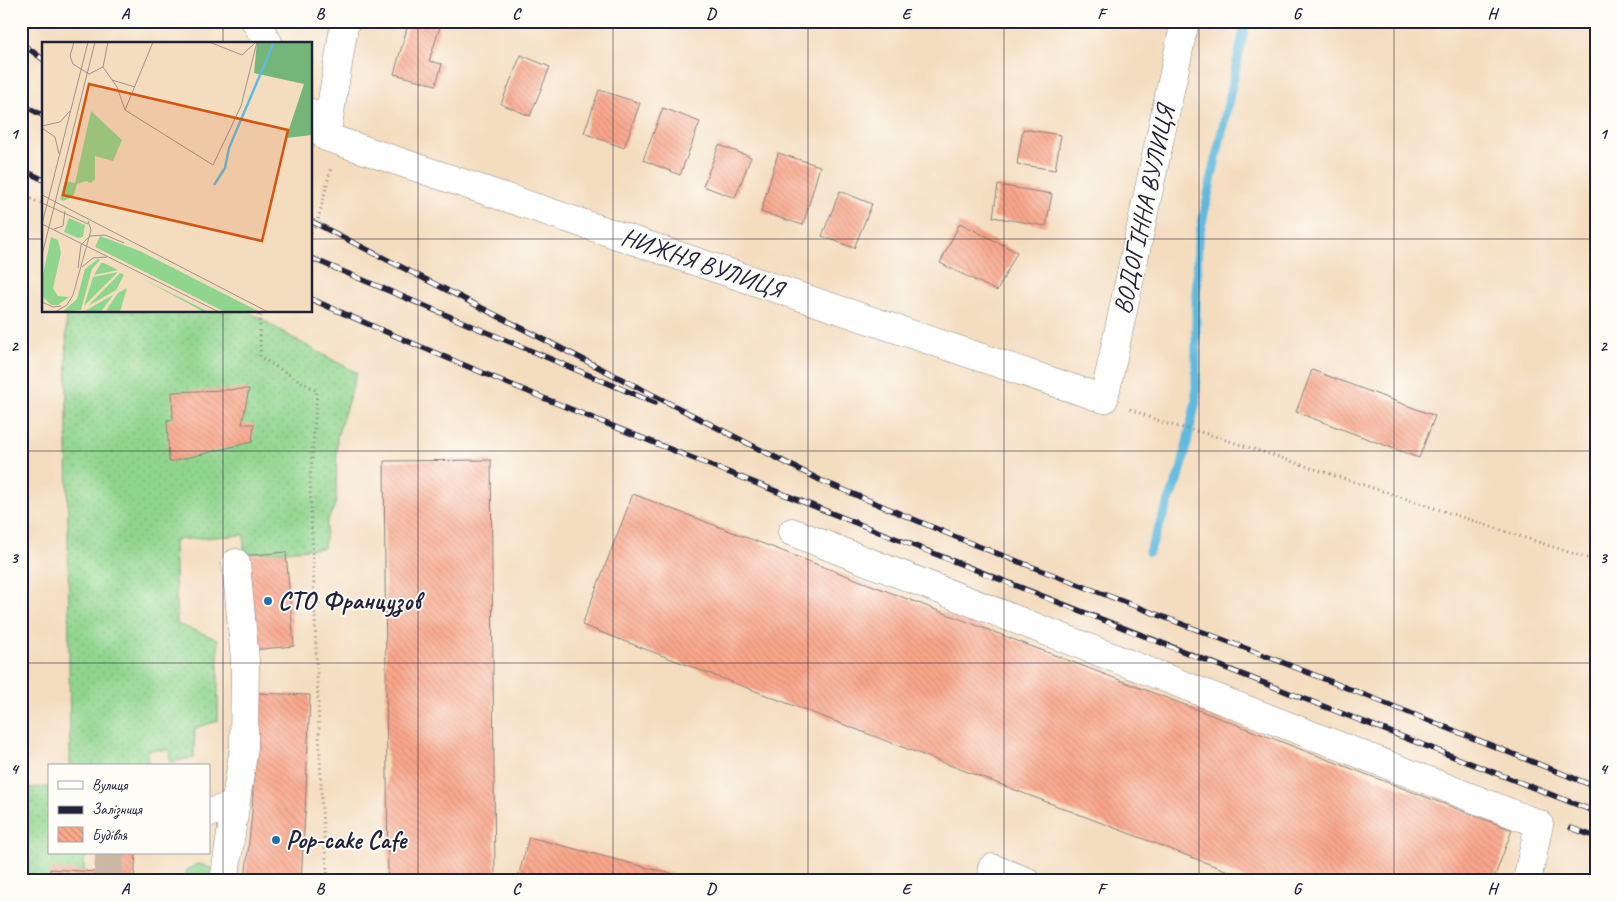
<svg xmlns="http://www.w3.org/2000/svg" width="1617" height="902" font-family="Caveat,sans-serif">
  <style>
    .grass { fill: url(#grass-dots); stroke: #597c64 }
    .garden { fill: #90d58e; stroke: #597c64 }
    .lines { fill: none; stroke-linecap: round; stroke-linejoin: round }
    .stream { stroke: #60bade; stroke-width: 9 }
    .building { fill: url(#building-back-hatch) }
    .minor-tunnel { stroke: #cab8a5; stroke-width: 28; stroke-dasharray: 28 14; stroke-linecap: butt }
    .minor-casing { stroke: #8b807d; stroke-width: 29 }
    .path { stroke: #8b807d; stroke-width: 3; stroke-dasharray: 1 4; stroke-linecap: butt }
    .minor { stroke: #fff; stroke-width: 28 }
    .rail-casing { stroke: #22223b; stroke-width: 5.5 }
    .rail { stroke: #fdfcf7; stroke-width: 4; stroke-dasharray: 11; stroke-linecap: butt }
    .grid { fill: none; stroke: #22223b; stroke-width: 1; stroke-opacity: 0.55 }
    .poi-dot { fill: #1f6fb2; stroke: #fdfcf7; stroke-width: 2 }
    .labels { text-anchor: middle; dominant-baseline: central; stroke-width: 4; stroke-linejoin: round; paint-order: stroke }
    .street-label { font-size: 25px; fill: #22223b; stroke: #fdfcf7 }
    .poi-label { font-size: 25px; font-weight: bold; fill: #22223b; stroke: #fdfcf7; text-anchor: start }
    .inset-river { fill: none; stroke: #60bade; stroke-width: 2.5 }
    .inset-road { fill: none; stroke: #a0928a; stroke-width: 1 }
    .view { fill: #d45411; fill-opacity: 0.15; stroke: #d45411; stroke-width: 2.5 }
    .inset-edge { fill: none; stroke: #22223b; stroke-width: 2.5 }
    .neatline { fill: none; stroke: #22223b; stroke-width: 2 }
    .grid-label { font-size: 16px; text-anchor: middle; font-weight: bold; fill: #22223b }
  </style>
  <defs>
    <pattern id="grass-dots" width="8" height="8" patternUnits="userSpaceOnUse" patternTransform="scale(1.25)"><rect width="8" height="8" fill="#90d58e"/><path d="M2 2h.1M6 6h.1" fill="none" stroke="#7cb77b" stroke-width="1.8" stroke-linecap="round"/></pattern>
    <pattern id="building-back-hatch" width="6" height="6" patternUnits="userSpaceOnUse" patternTransform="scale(1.25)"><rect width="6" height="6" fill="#f9a68a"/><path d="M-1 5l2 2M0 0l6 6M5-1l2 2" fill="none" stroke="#d58f78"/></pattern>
  </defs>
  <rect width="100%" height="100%" fill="#fdfcf7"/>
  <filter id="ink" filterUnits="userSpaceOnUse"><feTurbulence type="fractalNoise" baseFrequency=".02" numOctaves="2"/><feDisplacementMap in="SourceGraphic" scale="10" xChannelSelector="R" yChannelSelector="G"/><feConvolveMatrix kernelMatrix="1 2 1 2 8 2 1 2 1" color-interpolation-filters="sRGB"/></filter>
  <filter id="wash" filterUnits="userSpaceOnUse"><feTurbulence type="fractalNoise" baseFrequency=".0096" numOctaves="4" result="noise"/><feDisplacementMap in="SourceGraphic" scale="20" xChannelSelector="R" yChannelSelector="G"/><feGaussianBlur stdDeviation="1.12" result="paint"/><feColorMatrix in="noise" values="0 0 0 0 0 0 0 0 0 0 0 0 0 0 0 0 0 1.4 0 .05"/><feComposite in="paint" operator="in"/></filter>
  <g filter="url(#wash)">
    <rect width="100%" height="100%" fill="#f4ddbf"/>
    <path class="grass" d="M66,311H248L298,341L357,373L337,437L336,503L327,522L324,548L244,554V535L174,540L177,624L218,639V721L195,728L194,758L170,762L169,750H148V763L142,766H70Z
      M49,787V853H85L83,881H21V788Z"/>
    <path class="garden" d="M197,864L203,865L214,870L218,881H183L187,870Z"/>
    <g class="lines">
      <path class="stream" d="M1149,552L1181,470L1196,401V309L1198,241L1246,21"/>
    </g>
    <g id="blocks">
      <path class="building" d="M409,21H420L440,27L429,61L442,64L436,85L394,74Z
        M521,55L550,67L530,116L501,104Z
        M599,90L640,103L624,148L584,133Z
        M663,108L700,122L680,175L643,160Z
        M1023,129L1061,135L1055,170L1017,164Z
        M719,145L751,157L735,198L703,186Z
        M778,153L820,166L803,225L761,212Z
        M998,185L1052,194L1046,226L993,217Z
        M840,191L872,204L854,248L822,236Z
        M960,223L1017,252L997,291L940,263Z
        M1312,370L1435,416L1419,458L1296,412Z
        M249,389L242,424H254L252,442L169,462L167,420H173L172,392Z
        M491,460L495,881H388L384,461Z
        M633,494L1512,830L1493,881H1254L582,625Z
        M286,552L294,646L251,650L243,556Z
        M257,693L310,695L305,814L301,881H245L252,812Z
        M529,837L695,880L694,881H517Z
        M98,853H136L134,881H50V869L97,872Z"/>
    </g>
  </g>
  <g filter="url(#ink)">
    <use href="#blocks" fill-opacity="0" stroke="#8b807d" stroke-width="1"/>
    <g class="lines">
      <path class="minor-tunnel" d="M107,881L110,853"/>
      <defs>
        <path id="minor" d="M255,21L269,44
          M311,113L326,137L1104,399L1185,21
          M326,137L345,21
          M792,532L1539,824L1527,881
          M209,813L235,805
          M992,868L1026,881
          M224,881L244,747L245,660L236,563"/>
      </defs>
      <use href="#minor" class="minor-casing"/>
      <path class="path" d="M21,196L44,204
        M311,232L317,224L331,168
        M255,311L260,317
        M263,311L260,317V357L317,391L310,482L322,813L328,881
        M1130,409L1164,423L1208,434L1596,561"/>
      <use href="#minor" class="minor"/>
      <defs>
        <path id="rail" d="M21,43L44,60
          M21,104L44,116
          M21,169L44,180
          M311,221L820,480L975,545L1279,661L1596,787
          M311,258L655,403
          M311,299C493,380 679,453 864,526C1107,623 1352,717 1596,812
          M1571,828L1596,837"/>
      </defs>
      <use href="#rail" class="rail-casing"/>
      <use href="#rail" class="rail"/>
    </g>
  </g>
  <path class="grid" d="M223,21V44M418,21V881M613,21V881M808,21V881M1004,21V881M1199,21V881M1394,21V881M21,239H44M311,239H1596M223,311V881M21,451H1596M21,663H1596"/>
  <g class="poi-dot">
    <circle cx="268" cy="601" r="5"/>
    <circle cx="276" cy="840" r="5"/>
  </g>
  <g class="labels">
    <g class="street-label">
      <text transform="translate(1144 210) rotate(-78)">ВОДОГІННА ВУЛИЦЯ</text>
      <text transform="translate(702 263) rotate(19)">НИЖНЯ ВУЛИЦЯ</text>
    </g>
    <g class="poi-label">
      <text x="278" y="601">СТО Французов</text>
      <text x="286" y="840">Pop-cake Cafe</text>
    </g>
  </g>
  <g transform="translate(42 42)">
    <rect width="270" height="270" fill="#f4ddbf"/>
    <path d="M49,69L80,98L71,119L53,114V137L49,141L44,139L35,142L31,155L21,159L18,157L23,139L33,141ZM27,176L43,183L41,195L36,196L22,190ZM58,194L98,209L218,270H183L53,205ZM9,195L16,198L19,211L11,246L16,254L27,255L16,263H9L0,254V237ZM56,217L58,218L50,227L39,268L20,270L35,257L43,227ZM59,221H62L76,228L52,233ZM76,230L42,264L51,235ZM78,231L82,233L74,248L46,264ZM99,236L167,270H162ZM85,246L78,270H63L76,251ZM71,253L59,270H41Z" fill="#90d58e"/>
    <path d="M215,0H270V93L244,96L262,42L212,31Z" fill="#74b679"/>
    <path class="inset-river" d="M172,143L183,126L187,106L232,0"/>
    <path class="inset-road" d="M32,0L28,14L31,22L47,32L61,25L66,0M167,0L200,13L213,1M61,25L75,45L83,68L171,123L199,64L215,0M70,38L93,45M83,68L111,0M0,84L18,80L28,69M0,86L13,95L17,112M0,153L226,270M0,161L46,182M0,182L177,270M0,182L46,0M12,187L21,184L23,169M0,213L53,0M40,225L51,216L65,215M36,226L39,203L48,194L63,193L82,201M0,260L11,265L19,264M13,270L25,263L31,253L49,188L46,179"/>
    <path class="view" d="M47,42L246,88L220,199L21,153Z"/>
    <rect width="270" height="270" class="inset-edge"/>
  </g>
  <rect width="1617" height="902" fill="none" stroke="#fdfcf7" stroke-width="55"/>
  <rect x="48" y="764" width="162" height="90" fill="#fdfcf7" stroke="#a5a5ac"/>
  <rect x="58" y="781" width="25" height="8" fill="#ffffff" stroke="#a5a5ac"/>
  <text x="92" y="790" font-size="15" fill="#22223b">Вулиця</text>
  <rect x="58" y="806" width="25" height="8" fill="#22223b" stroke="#a5a5ac"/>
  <text x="92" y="814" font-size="15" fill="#22223b">Залізниця</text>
  <rect x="58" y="827" width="25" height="15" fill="url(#building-back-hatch)" stroke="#a5a5ac"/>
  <text x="92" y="840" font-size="15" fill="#22223b">Будівля</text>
  <rect x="28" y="28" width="1562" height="846" class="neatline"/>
  <g class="grid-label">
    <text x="125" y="19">A</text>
    <text x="320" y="19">B</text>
    <text x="516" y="19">C</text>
    <text x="711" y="19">D</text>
    <text x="906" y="19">E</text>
    <text x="1101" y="19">F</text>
    <text x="1297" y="19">G</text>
    <text x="1492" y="19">H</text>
    <text x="14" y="139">1</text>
    <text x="1603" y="139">1</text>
    <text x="14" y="351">2</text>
    <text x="1603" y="351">2</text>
    <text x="14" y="563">3</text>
    <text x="1603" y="563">3</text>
    <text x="14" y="774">4</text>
    <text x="1603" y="774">4</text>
    <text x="125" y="894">A</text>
    <text x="320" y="894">B</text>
    <text x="516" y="894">C</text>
    <text x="711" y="894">D</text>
    <text x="906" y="894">E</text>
    <text x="1101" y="894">F</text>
    <text x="1297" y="894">G</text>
    <text x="1492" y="894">H</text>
  </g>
</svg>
